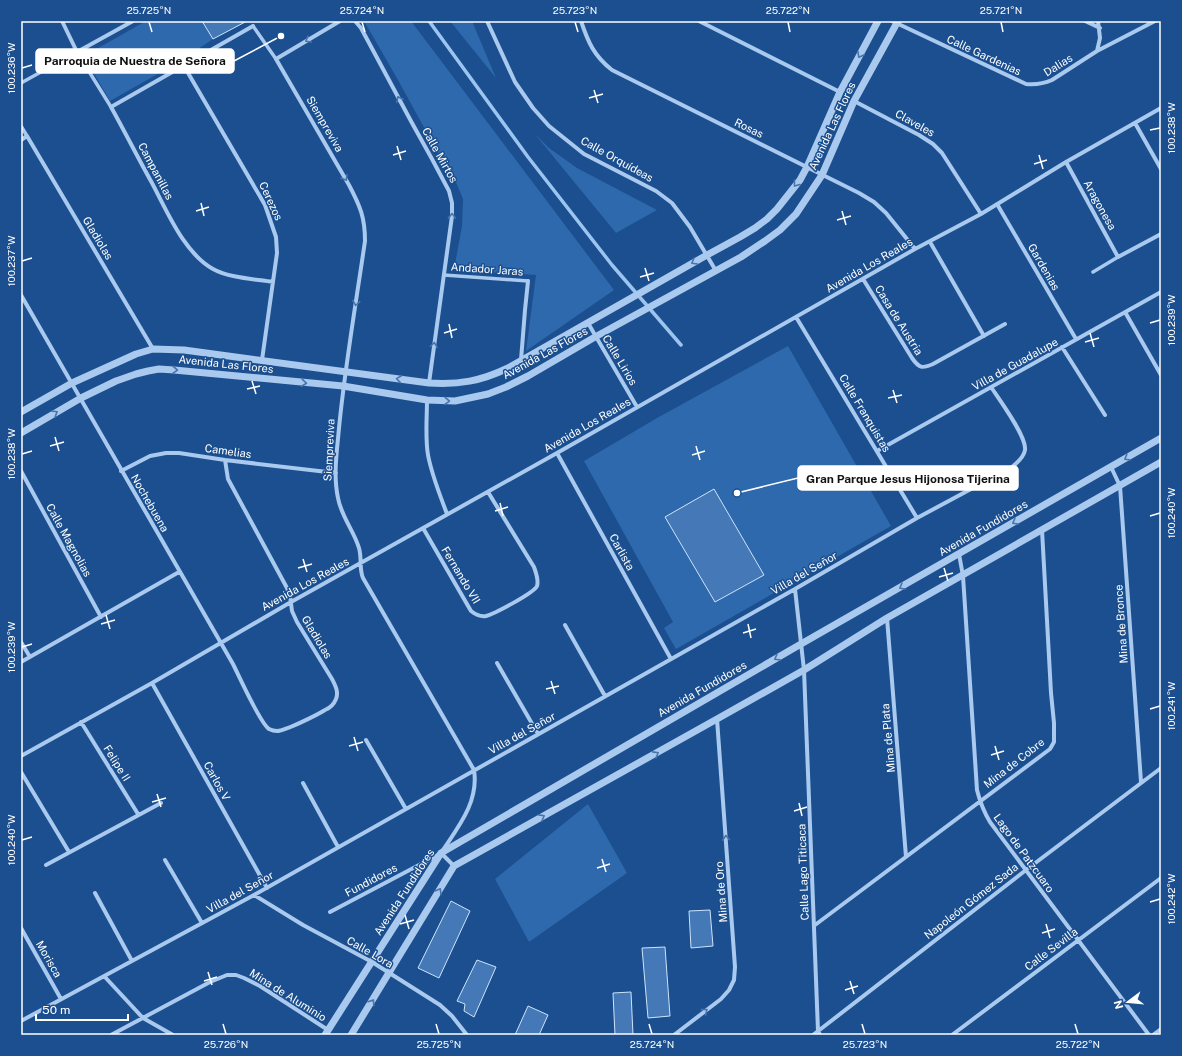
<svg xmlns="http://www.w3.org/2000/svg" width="1182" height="1056" font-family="'Public Sans',sans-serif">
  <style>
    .green { fill: #2e69ad }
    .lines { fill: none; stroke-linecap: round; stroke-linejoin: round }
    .stream { stroke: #9cc4f0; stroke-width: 3.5 }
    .building { fill: #4478b7; stroke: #cfe3fa }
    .pedestrian { stroke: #a9c9ee; stroke-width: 3.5 }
    .minor { stroke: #a9c9ee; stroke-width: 4 }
    .tertiary { stroke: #a9c9ee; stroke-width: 7 }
    .oneway { stroke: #4674ac }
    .ticks { fill: none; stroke: #fff; stroke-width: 1.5 }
    .labels { text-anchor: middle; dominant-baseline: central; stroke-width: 3; stroke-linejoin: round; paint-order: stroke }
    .street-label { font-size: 11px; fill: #fff; stroke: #1b4f8f }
    .leader { fill: none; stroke: #fff; stroke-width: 1.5 }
    .callout-dot { fill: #fff; stroke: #1b4f8f; stroke-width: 1.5 }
    .callout { fill: #fff; stroke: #fff; stroke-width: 1.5 }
    .callout-label { font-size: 12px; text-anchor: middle; font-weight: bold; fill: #111 }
    .neatline { fill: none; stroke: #fff; stroke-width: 1.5 }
    .ticks-label { font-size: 10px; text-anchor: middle; fill: #fff }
  </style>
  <rect width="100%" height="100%" fill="#1b4f8f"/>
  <path class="green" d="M146,21H202L213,39L177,63L110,101L84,56Z
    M364,21H411L614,290L526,351L536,275L454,270L462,226L463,199L453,175L438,153L398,80Z
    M450,21H472L496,78Z
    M534,133L549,148L577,168L657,210L616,233Z
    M788,346L891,526L676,649L664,628L673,622L584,461L657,418Z
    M588,804L627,873L529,942L495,879Z"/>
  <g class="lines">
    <path class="stream" d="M429,21L528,157L612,265L681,345"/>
  </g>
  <path class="building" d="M202,21H247L213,39Z
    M714,489L764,575L715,602L665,517Z
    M451,901L470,911L439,978L418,968Z
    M710,910L713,946L691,948L689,911Z
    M665,947L670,1016L648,1018L642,948Z
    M477,960L496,967L474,1017L464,1011L465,1004L457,1001Z
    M631,992L633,1035H615L613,993Z
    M528,1006L548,1015L539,1035H515Z"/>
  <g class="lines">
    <path class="pedestrian" d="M253,26L276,59
      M21,83L77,52L111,107
      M21,126L27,136
      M1093,272L1118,257
      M444,275L528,281"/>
    <path class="minor" d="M62,21L77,52L133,21
      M340,21L276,59L349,185C360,206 365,217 365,241C356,303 345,366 339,428C337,451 333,475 338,498C341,516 354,531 359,548C362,558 359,569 363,578L474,770C479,801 459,826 443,850
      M355,21L361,28L412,123L432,159L449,191L452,203V216L429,383
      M487,21L515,82L533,108L549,126L584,154L656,191L672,203L690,227L716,271
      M581,21C588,42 594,56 612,70L859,193L874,202L886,213L915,249
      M699,21L840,92
      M892,21L1026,84C1036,85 1043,84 1052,80L1097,51L1155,21
      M1085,21L1100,28
      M253,26L111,107C125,132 138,158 152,183C167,211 184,253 213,269C229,278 255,279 273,282
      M1097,51L1100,38L1098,21
      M184,66L265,205L276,237L277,253L262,360
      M854,101L919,135L933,144L942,153L981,214
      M1135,123L1161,169
      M21,140L27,136L153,349
      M1066,162L1118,257L1161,234
      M997,204L1076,339
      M930,242L984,336
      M863,279L912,358C919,368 922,369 933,364L1005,324
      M21,295L233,664C239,676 260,723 269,729C271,730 274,731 277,731C285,731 317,715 325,710C330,708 334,704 336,699C339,692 335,685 332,679L297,622L292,611L290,596L287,588L228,479L225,460
      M1125,312L1161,375
      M796,317L917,518
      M588,323L637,407
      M1062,347L1105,415
      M521,360L525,310L528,281
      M427,400C427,418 425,438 428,455C432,476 440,495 447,514
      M877,451L1161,292
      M557,453L671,659
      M1111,467L1120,486L1141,782
      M21,471L101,617
      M121,471L150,456L166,453H179L225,460L336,473
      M423,528L471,611C476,615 480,617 486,616C494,614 534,593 537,586C539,580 536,573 534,567L488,492
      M959,554L963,576L977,790C980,802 984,812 990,822L1149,1035
      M795,589L804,670L818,1031L820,1035
      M887,618L906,857
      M565,625L605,696
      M21,642L30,657
      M21,662L179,572
      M497,663L538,734
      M152,683L267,888
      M81,722L138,814
      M366,740L406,809
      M21,756L152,683L291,602L557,453L915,249L981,214L1066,162L1161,108
      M21,772L69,852
      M303,783L338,847
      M441,853L454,866
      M165,860L202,923
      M46,865L161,803
      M95,893L132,961
      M254,895L303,925L372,962L440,1005L452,1016L467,1035
      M330,912L438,855
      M815,925L1050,749L1054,742V723L1051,693L1042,530
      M21,928L61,999
      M104,976L143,1018L173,1035
      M21,1021L254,895L795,589L917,518L1012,467C1017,463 1024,457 1025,450C1027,437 999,399 991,387
      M111,1035L210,982L227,975H236L244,978L260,986L328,1030
      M674,1035L721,999L729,990L734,980L735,967L717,719
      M813,1035L1026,870L1161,768
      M952,1035L1161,878
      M1153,1035L1161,1029"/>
    <path class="tertiary" d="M21,412L72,383L136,354L153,349L184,350L429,383C459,385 481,381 508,368L707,255L740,237L755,228L767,219L777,209L800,180L807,167L840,92L878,21
      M21,433L81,398L116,381L136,374L148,371L159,369L174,370L343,386L427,400L455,401L488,394L506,387L528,376L595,337L741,257L765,241L780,230L796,214L822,175L854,101L898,21
      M325,1035L441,853L801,644L1161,438
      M351,1035L454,866L717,719L804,670L887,618L1161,462"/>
  </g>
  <defs><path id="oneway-chevron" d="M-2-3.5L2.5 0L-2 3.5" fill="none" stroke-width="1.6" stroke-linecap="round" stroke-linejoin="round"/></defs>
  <g class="oneway">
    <use href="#oneway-chevron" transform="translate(308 40) rotate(149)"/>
    <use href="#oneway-chevron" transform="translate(860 55) rotate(119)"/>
    <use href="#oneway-chevron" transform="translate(399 99) rotate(-117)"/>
    <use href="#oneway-chevron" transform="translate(345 178) rotate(60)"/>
    <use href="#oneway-chevron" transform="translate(796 184) rotate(127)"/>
    <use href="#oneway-chevron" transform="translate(452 216) rotate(-88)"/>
    <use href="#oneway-chevron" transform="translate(694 262) rotate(150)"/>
    <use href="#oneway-chevron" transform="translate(356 303) rotate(99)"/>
    <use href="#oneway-chevron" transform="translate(434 345) rotate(-82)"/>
    <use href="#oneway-chevron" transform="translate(175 370) rotate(4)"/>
    <use href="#oneway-chevron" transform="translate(399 379) rotate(-172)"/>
    <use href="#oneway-chevron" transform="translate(304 383) rotate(6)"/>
    <use href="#oneway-chevron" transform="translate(447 401) rotate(2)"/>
    <use href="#oneway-chevron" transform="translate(55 413) rotate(-30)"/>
    <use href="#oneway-chevron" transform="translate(1127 458) rotate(149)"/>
    <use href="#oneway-chevron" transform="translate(1015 522) rotate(150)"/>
    <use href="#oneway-chevron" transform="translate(902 587) rotate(150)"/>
    <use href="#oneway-chevron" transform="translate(777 658) rotate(150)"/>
    <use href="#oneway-chevron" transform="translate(656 754) rotate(-29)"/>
    <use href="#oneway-chevron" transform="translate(542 817) rotate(-29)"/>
    <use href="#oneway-chevron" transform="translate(726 838) rotate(-94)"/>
    <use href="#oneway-chevron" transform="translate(439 891) rotate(-59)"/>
    <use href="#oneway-chevron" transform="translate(372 1002) rotate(-58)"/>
    <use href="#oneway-chevron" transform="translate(705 1011) rotate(-38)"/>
  </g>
  <path class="ticks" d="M149,22L152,32M362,22L365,32M575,22L578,32M788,22L790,32M1001,22L1003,32M22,68L32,65M594,90L598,103M589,98L603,94M1150,130L1160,128M397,146L401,160M393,155L406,151M1039,155L1043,169M1034,164L1047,160M201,203L204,216M196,211L209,207M842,211L846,225M837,220L851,216M22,261L32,258M645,268L649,281M640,277L654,273M1150,323L1160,320M449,324L452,338M444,333L457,329M1090,333L1094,347M1085,342L1099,338M252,381L256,394M247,389L260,386M893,390L897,403M888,398L902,395M55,437L59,451M50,446L64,442M696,446L700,460M22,454L32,451M692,455L705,451M500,503L503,516M495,511L508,507M1150,516L1160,513M303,559L307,572M298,568L312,564M944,568L948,581M939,577L953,573M106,615L110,629M101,624L115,620M748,624L751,638M743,633L756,629M22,647L32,644M551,681L555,694M546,689L559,686M1150,709L1160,706M354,737L358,751M349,746L363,742M995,746L999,760M991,755L1004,751M157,794L161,807M152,802L166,798M799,803L802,816M794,811L807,807M22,840L32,837M602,859L606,872M597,868L610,864M1150,902L1160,899M405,915L409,929M400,924L414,920M1046,924L1050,938M1042,933L1055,929M208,972L212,985M204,981L217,977M850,981L854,994M845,990L858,986M223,1024L226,1034M436,1024L439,1034M649,1024L652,1034M862,1024L865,1034M1075,1024L1078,1034"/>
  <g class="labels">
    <g class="street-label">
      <text transform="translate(984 55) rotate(25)">Calle Gardenias</text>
      <text transform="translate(1058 65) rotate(-32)">Dalias</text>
      <text transform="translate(915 123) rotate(29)">Claveles</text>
      <text transform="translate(325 124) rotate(60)">Siempreviva</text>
      <text transform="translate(832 126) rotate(-65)">Avenida Las Flores</text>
      <text transform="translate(749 128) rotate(26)">Rosas</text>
      <text transform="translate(440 155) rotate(61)">Calle Mirtos</text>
      <text transform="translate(617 159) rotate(29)">Calle Orquídeas</text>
      <text transform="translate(156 171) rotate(62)">Campanillas</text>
      <text transform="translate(271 201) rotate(65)">Cerezos</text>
      <text transform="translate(1100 205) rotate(61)">Aragonesa</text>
      <text transform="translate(98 238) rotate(59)">Gladiolas</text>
      <text transform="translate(869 265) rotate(-30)">Avenida Los Reales</text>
      <text transform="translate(1044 267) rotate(60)">Gardenias</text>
      <text transform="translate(487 269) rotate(4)">Andador Jaras</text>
      <text transform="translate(899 320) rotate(58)">Casa de Austria</text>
      <text transform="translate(545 353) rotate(-29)">Avenida Las Flores</text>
      <text transform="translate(620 360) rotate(59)">Calle Lirios</text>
      <text transform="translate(226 364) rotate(6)">Avenida Las Flores</text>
      <text transform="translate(1015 364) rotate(-29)">Villa de Guadalupe</text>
      <text transform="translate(865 413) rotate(59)">Calle Franquistas</text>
      <text transform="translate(587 425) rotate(-30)">Avenida Los Reales</text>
      <text transform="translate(329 450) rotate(-87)">Siempreviva</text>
      <text transform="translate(228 451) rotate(8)">Camelias</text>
      <text transform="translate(150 503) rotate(60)">Nochebuena</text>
      <text transform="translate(983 528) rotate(-30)">Avenida Fundidores</text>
      <text transform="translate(69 540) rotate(61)">Calle Magnolias</text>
      <text transform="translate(622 552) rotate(61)">Carlista</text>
      <text transform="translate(804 573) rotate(-30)">Villa del Señor</text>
      <text transform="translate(461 575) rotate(59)">Fernando VII</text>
      <text transform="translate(305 584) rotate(-29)">Avenida Los Reales</text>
      <text transform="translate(1121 624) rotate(-94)">Mina de Bronce</text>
      <text transform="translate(317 637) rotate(59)">Gladiolas</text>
      <text transform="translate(702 689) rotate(-30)">Avenida Fundidores</text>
      <text transform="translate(522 733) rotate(-29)">Villa del Señor</text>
      <text transform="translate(888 738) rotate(-95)">Mina de Plata</text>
      <text transform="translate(117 763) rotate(58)">Felipe II</text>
      <text transform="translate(1014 763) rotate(-38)">Mina de Cobre</text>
      <text transform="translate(217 781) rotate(61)">Carlos V</text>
      <text transform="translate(1024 853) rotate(54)">Lago de Patzcuaro</text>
      <text transform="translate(803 872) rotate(-92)">Calle Lago Titicaca</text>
      <text transform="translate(371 880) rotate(-28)">Fundidores</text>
      <text transform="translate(240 892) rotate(-29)">Villa del Señor</text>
      <text transform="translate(404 892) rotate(-57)">Avenida Fundidores</text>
      <text transform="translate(721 892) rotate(-94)">Mina de Oro</text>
      <text transform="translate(971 901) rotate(-38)">Napoleón Gómez Sada</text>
      <text transform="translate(1051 949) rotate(-37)">Calle Sevilla</text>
      <text transform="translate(370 952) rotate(30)">Calle Lora</text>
      <text transform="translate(49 959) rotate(60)">Morisca</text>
      <text transform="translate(288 995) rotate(32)">Mina de Aluminio</text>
    </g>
  </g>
  <path class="leader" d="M281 36L234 61M737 493L798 478"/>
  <g class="callout-dot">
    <circle cx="281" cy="36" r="4"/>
    <circle cx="737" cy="493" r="4"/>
  </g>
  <g class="callout">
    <rect x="36" y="49" width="198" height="24" rx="4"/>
    <rect x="798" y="466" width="220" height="24" rx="4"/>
  </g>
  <g class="callout-label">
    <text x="135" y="65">Parroquia de Nuestra de Señora</text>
    <text x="908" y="483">Gran Parque Jesus Hijonosa Tijerina</text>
  </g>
  <rect width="1182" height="1056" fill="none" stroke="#1b4f8f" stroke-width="44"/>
  <g transform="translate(1128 1002) rotate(254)" stroke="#1b4f8f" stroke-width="3" paint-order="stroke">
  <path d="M0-3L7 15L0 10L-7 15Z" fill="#ffffff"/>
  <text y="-6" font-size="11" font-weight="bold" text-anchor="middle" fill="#ffffff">N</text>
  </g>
  <path d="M36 1014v6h92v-6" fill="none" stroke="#ffffff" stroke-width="2"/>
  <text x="42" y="1014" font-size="12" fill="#ffffff" stroke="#1b4f8f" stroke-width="3" paint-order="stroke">50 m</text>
  <rect x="22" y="22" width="1138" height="1012" class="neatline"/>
  <g class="ticks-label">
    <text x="149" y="14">25.725°N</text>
    <text x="362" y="14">25.724°N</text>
    <text x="575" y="14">25.723°N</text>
    <text x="788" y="14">25.722°N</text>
    <text x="1001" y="14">25.721°N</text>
    <text transform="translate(11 68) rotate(-90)" y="4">100.236°W</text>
    <text transform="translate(1171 128) rotate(-90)" y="4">100.238°W</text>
    <text transform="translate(11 261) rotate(-90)" y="4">100.237°W</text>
    <text transform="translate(1171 320) rotate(-90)" y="4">100.239°W</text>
    <text transform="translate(11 454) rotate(-90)" y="4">100.238°W</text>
    <text transform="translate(1171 513) rotate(-90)" y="4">100.240°W</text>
    <text transform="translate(11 647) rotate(-90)" y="4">100.239°W</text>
    <text transform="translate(1171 706) rotate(-90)" y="4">100.241°W</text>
    <text transform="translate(11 840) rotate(-90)" y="4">100.240°W</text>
    <text transform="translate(1171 899) rotate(-90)" y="4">100.242°W</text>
    <text x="226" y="1048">25.726°N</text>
    <text x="439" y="1048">25.725°N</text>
    <text x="652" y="1048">25.724°N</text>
    <text x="865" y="1048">25.723°N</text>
    <text x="1078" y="1048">25.722°N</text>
  </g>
</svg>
